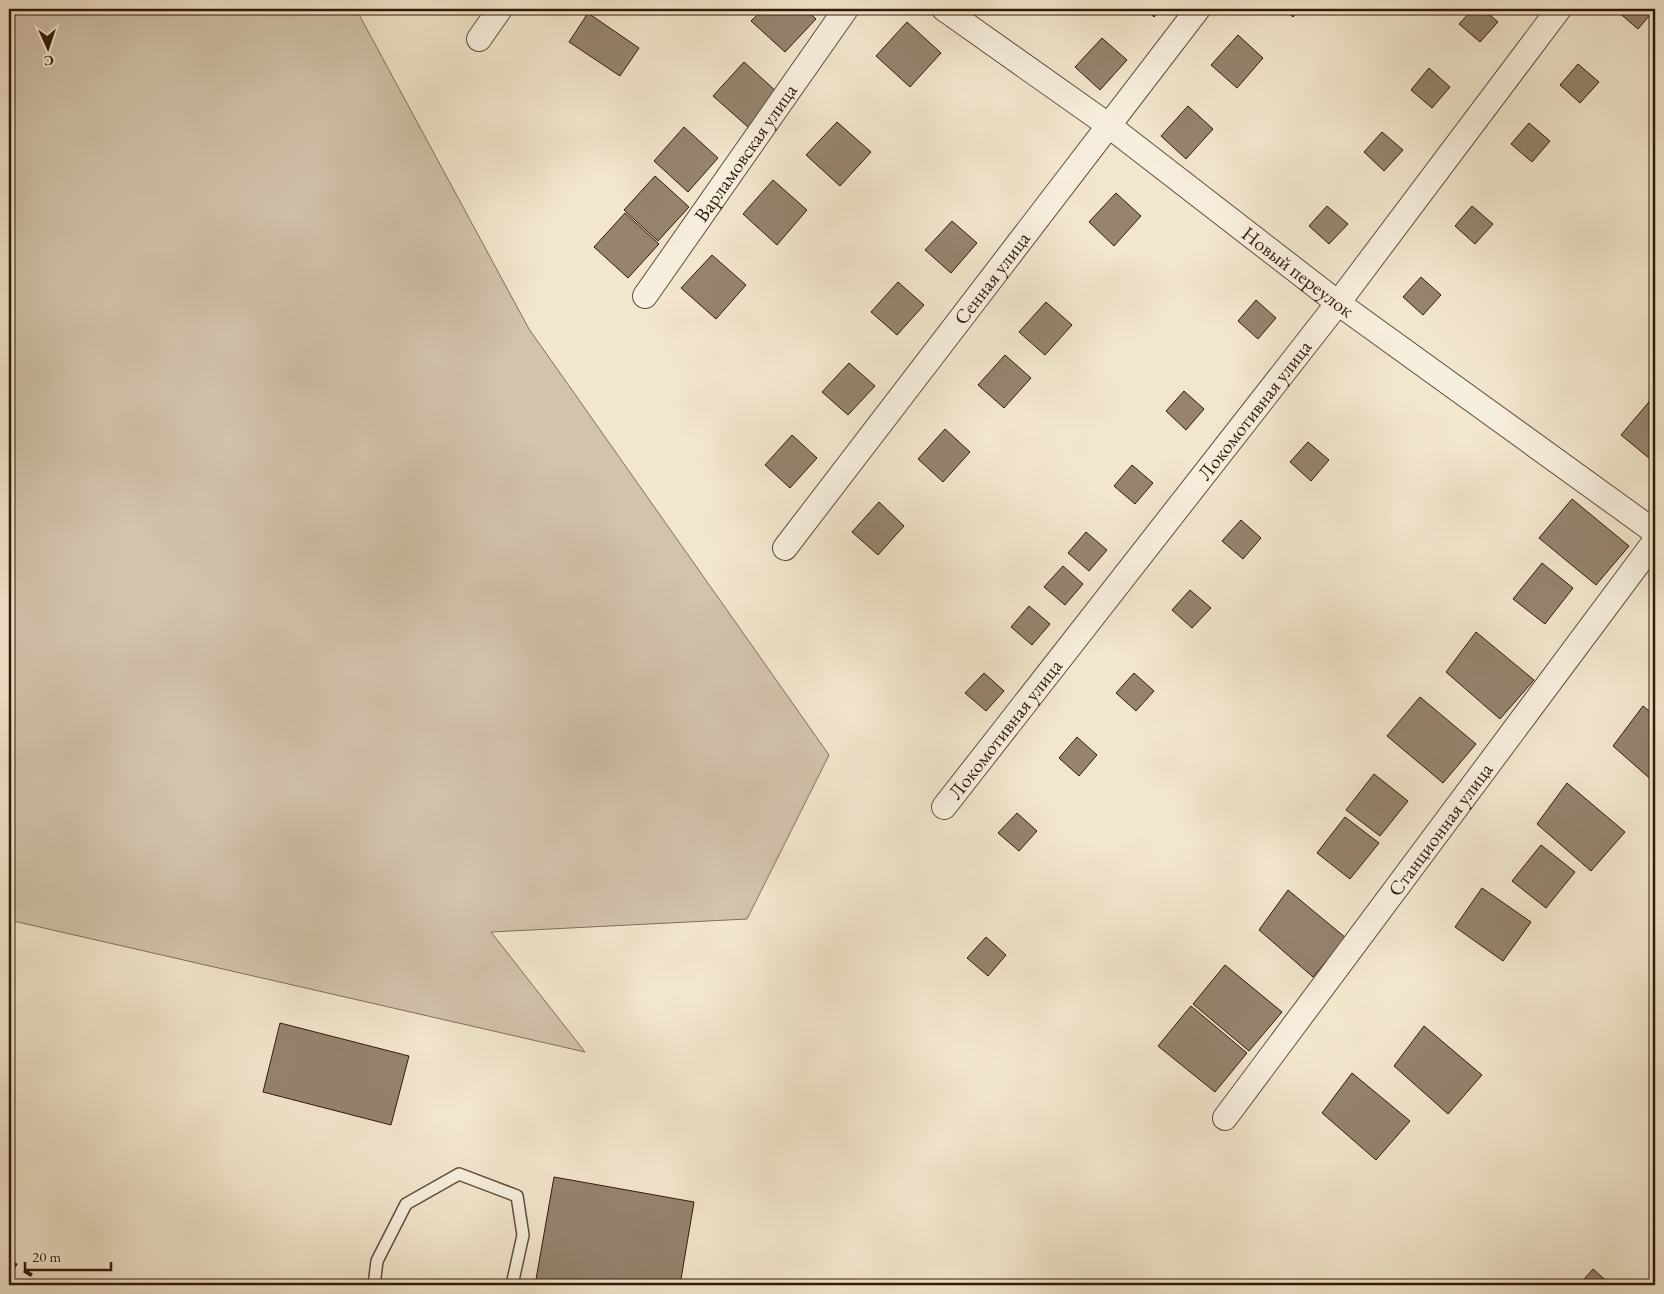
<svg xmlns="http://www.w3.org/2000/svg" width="1664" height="1294" font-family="'EB Garamond',serif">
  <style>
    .green { fill: #d2c3ac; stroke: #826e5b }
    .building { fill: #96846f; stroke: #33190a }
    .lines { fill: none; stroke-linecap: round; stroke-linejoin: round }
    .lane-casing { stroke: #634c3b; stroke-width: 14 }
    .street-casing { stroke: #634c3b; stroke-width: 26 }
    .lane { stroke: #f7efde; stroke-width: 11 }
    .street { stroke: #f7efde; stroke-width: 24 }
    .rail { stroke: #33190a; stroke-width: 4; stroke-dasharray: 9 9; stroke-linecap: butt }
    .labels { text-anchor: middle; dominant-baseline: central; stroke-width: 5; stroke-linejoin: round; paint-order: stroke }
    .street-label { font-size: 20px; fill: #33190a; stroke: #f7efde }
  </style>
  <rect width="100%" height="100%" fill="#f2e6cd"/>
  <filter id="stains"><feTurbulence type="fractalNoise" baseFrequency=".004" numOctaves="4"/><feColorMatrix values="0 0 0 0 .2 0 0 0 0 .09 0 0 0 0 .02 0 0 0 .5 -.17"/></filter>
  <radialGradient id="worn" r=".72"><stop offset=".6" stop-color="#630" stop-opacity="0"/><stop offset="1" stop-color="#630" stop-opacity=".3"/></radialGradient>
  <path class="green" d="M9,9H356L529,329L829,755L747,919L491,932L585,1052L9,920Z"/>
  <path class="building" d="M763,9H805L816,19L785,52L751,21Z
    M1145,9H1161L1154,17Z
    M1284,9H1301L1293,17Z
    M1473,9H1483L1498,22L1480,42L1459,24Z
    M1619,9H1655L1638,29L1617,11Z
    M588,13L639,48L620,76L569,42Z
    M907,22L941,53L910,87L876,56Z
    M1238,35L1263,58L1237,88L1211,65Z
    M1102,38L1127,60L1100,90L1075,67Z
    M744,62L778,93L748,127L713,96Z
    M1578,64L1599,82L1580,103L1560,85Z
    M1429,68L1450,87L1432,108L1411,90Z
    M1188,106L1213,129L1186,159L1161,136Z
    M837,122L871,152L840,186L806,155Z
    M1529,123L1550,141L1532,162L1511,144Z
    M684,127L718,158L688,192L654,161Z
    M1382,132L1403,150L1384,171L1364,152Z
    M655,176L689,207L658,241L624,210Z
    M773,180L807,210L777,245L743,214Z
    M1116,193L1141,216L1114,246L1089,222Z
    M1327,206L1348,224L1329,244L1309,226Z
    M1472,206L1493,224L1475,244L1455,226Z
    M625,213L659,244L628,278L594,247Z
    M952,221L977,243L951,273L925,250Z
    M712,255L746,285L716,319L681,288Z
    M1421,277L1441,295L1423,315L1403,297Z
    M898,282L924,305L897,335L871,312Z
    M1256,300L1276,318L1258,339L1238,321Z
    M1046,302L1072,325L1045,355L1019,332Z
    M1005,355L1031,378L1004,408L978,385Z
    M849,363L875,386L848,415L822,392Z
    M1184,391L1204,409L1186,430L1166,411Z
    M1654,396L1655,397V463L1621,435Z
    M945,429L970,452L943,482L918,459Z
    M792,435L817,458L790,488L765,465Z
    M1308,442L1329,460L1311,481L1290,462Z
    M1132,465L1153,483L1135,504L1114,486Z
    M1572,499L1629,546L1596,585L1539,538Z
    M879,502L904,526L878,555L852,532Z
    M1241,520L1261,538L1243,559L1222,541Z
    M1086,532L1107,550L1089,571L1068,553Z
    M1542,563L1573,588L1545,624L1513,599Z
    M1063,566L1083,584L1065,605L1044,587Z
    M1190,590L1211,608L1192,628L1172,610Z
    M1029,606L1050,624L1032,645L1011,627Z
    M1476,632L1534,680L1500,719L1446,672Z
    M984,673L1004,691L986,711L965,693Z
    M1134,673L1154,691L1136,711L1116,693Z
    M1420,697L1476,744L1443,783L1387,736Z
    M1643,706L1655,716V783L1613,746Z
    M1077,737L1097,755L1079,776L1059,758Z
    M1374,774L1408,801L1380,836L1346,810Z
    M1567,783L1625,832L1591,871L1537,824Z
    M1017,813L1037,831L1019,851L998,833Z
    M1345,817L1379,843L1350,879L1317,853Z
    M1541,845L1575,872L1546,908L1512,881Z
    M1482,888L1531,922L1503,961L1455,927Z
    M1288,890L1346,938L1313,977L1259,930Z
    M986,937L1006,955L988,976L967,958Z
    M1225,965L1282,1012L1249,1051L1193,1004Z
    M1191,1006L1247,1053L1215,1092L1158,1046Z
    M280,1023L409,1056L391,1125L263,1092Z
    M1424,1026L1482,1075L1448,1114L1394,1066Z
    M1352,1073L1410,1121L1376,1160L1322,1113Z
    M554,1177L694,1202L680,1285H535Z
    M1593,1269L1611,1285H1579Z"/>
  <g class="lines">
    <defs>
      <path id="lane" d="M374,1285L377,1261L406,1204L459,1174L517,1196L523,1235L512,1285"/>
      <g id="street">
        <path id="s1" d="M944,9L1108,125L1338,303L1655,532"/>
        <path d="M479,39L500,9"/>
        <path id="s2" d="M645,296L846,9"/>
        <path id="s3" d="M785,548L1198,9"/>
        <path id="s4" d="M944,807L1338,303L1559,9"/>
        <path id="s5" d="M1225,1118L1655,541"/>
      </g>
    </defs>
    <use href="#lane" class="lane-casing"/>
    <use href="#street" class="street-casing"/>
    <use href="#lane" class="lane"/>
    <use href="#street" class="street"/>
    <path class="rail" d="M9,1261L47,1285"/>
  </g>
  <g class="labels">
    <g class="street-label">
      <text stroke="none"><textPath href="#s2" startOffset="175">Варламовская улица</textPath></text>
      <text stroke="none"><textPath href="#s1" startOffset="441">Новый переулок</textPath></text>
      <text stroke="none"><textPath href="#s3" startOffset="340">Сенная улица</textPath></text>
      <text stroke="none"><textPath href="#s4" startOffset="504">Локомотивная улица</textPath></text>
      <text stroke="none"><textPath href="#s4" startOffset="99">Локомотивная улица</textPath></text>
      <text stroke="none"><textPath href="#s5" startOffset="360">Станционная улица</textPath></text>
    </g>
  </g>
  <rect width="1664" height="1294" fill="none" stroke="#f2e6cd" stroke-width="30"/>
  <rect x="10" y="10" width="1644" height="1274" fill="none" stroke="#33190a" stroke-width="2.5"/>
  <rect x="15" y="15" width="1634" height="1264" fill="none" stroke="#33190a"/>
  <g transform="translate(48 48) rotate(177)" stroke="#f7efde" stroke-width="4" paint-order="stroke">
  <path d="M0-4L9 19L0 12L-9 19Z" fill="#33190a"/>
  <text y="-8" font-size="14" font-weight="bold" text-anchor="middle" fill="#33190a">С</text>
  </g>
  <path d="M25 1262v8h86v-8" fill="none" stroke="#33190a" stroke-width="2.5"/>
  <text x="32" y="1262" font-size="15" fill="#33190a" stroke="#f7efde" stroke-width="4" paint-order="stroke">20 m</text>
  <rect width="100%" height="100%" filter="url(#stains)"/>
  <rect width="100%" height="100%" fill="url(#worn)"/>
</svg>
